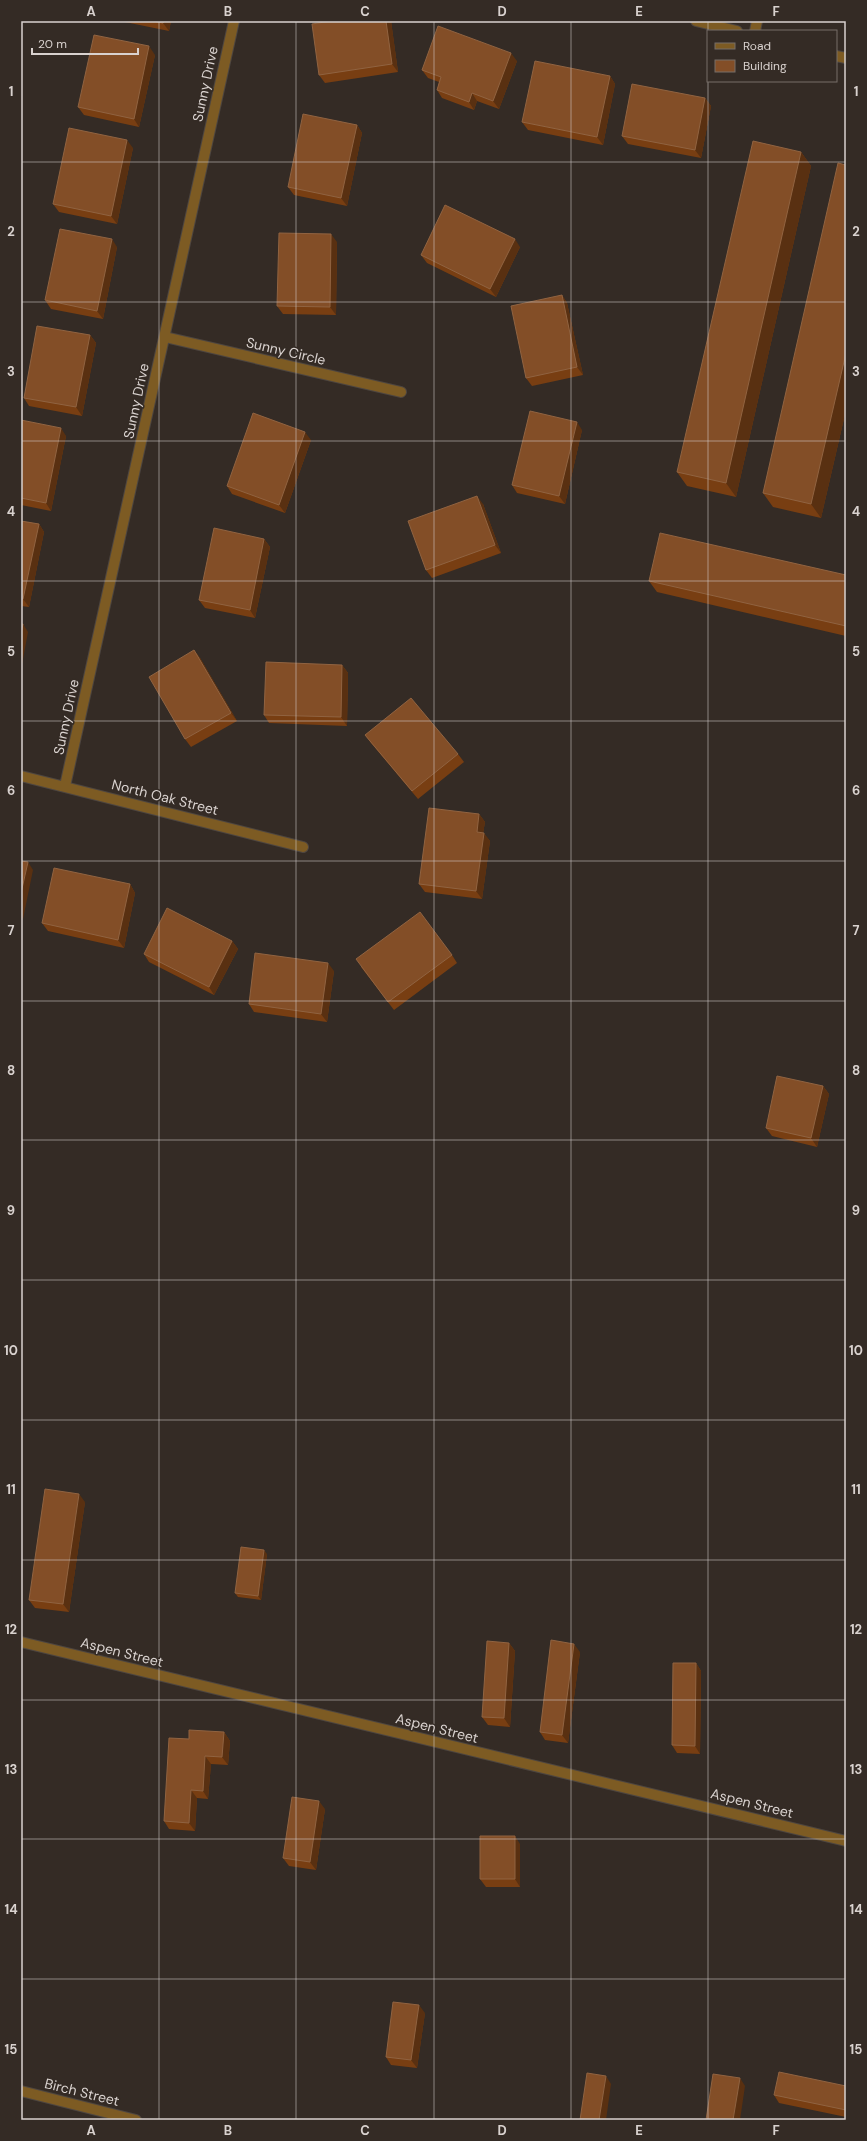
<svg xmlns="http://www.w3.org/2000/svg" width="867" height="2141" font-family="'DM Sans',sans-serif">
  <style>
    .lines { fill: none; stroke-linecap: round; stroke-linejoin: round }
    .minor-casing { stroke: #4e4640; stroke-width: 12 }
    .minor { stroke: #7d5b23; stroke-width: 10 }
    .wall { fill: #783e12 }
    .shaded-wall { fill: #593011 }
    .building { fill: #834e27; stroke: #906341 }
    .grid { fill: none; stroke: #d9d2cf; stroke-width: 1; stroke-opacity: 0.55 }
    .labels { text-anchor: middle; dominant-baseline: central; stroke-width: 3; stroke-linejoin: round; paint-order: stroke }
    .street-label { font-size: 14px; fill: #d9d2cf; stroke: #342b25 }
    .neatline { fill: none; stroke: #d9d2cf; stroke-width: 1.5 }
    .grid-label { font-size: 13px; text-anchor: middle; font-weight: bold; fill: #d9d2cf }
  </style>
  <rect width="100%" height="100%" fill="#342b25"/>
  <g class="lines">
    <defs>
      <path id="minor" d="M696,21L737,31
        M755,31L757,21
        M836,56L846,58
        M165,337L401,392
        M21,776L303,847
        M65,786L234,21
        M21,1642L846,1841
        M21,2091L136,2120"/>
    </defs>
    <use href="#minor" class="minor-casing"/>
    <use href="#minor" class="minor"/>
  </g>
  <path class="wall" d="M120,21H171L169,31Z
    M391,21L398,72L325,83L319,75Z
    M155,55L139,127L84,115L78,107Z
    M517,61L499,109L477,101L474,110L442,98L437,90L439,82L428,78L422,70Z
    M610,76L615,84L603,145L528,130L522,122Z
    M705,98L711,106L701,158L628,144L622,136Z
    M357,125L362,133L347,206L294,195L288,187Z
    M133,148L117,224L59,212L53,204Z
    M801,152L811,166L736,497L687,486L677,472Z
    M846,165V410L821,518L773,507L763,493Z
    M337,242L336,315L283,314L277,306Z
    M117,247L103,319L51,309L45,300Z
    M520,247L496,297L427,263L421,255Z
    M562,295L567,303L583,375L532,386L526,378Z
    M90,335L96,343L82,416L29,406L24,398Z
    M21,420L66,436L51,511L21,505Z
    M582,430L565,504L517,493L512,485Z
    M311,440L285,513L232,494L227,486Z
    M483,504L501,553L432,578L426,570Z
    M21,521L39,524L44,532L29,607L21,606Z
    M264,539L270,547L255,618L205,608L199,600Z
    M846,575V636L657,592L649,581Z
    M194,650L200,658L237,721L191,747L185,739Z
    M342,665L348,673L347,726L269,723L264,715Z
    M365,735L458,754L464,762L418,799L371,743Z
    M479,814L485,822L483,833L490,841L482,899L425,892L419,884Z
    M130,884L135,893L124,948L48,931L42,923Z
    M232,941L238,949L214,995L149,962L144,954Z
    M452,955L457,963L394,1010L361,967Z
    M334,971L327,1022L254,1012L249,1004Z
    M823,1086L829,1094L817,1147L772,1136L766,1128Z
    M85,1502L69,1612L35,1608L29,1600Z
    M267,1554L261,1600L238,1597L235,1593Z
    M509,1643L515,1651L510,1727L488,1725L482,1717Z
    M580,1652L568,1743L545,1740L540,1732Z
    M696,1663L701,1671L700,1754L677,1753L672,1745Z
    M224,1732L230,1741L228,1765L211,1764L208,1799L197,1798L195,1831L169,1829L164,1821L189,1739Z
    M325,1809L316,1870L289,1866L283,1858Z
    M520,1844V1887H486L480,1879Z
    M425,2013L417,2068L391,2065L386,2057Z
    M846,2086V2117L779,2103L774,2095Z"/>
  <path class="shaded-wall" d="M164,21H171L169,31L163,23Z
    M386,21H391L398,72L392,64Z
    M149,46L155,55L139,127L134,119Z
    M511,53L517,61L499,109L493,101Z
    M610,76L615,84L603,145L597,137Z
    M472,93L477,101L474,110L469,102Z
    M705,98L711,106L701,158L695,150Z
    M357,125L362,133L347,206L341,198Z
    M127,140L133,148L117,224L111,216Z
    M801,152L811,166L736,497L726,483Z
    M331,234L337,242L336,315L330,307Z
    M112,239L117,247L103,319L97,311Z
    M515,239L520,247L496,297L490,289Z
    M562,295L567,303L583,375L577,367Z
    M90,335L96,343L82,416L76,407Z
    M846,353V410L821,518L811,504Z
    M577,422L582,430L565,504L559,496Z
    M61,428L66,436L51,511L46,503Z
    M305,432L311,440L285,513L279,505Z
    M477,496L483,504L501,553L495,545Z
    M39,524L44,532L29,607L23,599Z
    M264,539L270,547L255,618L250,610Z
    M23,624L28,632L21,670V633Z
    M194,650L200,658L237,721L231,713Z
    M342,665L348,673L347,726L341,717Z
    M479,814L485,822L482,840L477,832Z
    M484,833L490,841L482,899L476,891Z
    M28,862L33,870L23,919L21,917V893Z
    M130,884L135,893L124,948L118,940Z
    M232,941L238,949L214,995L209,987Z
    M328,963L334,971L327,1022L321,1014Z
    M823,1086L829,1094L817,1147L811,1138Z
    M79,1494L85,1502L69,1612L63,1604Z
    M264,1550L267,1554L261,1600L258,1596Z
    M509,1643L515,1651L510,1727L504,1718Z
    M574,1644L580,1652L568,1743L562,1735Z
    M696,1663L701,1671L700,1754L695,1746Z
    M224,1732L230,1741L228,1765L222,1757Z
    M205,1756L211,1764L208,1799L203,1791Z
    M191,1790L197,1798L195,1831L189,1823Z
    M319,1801L325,1809L316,1870L310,1862Z
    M515,1836L520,1844V1887L515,1879Z
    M419,2005L425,2013L417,2068L411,2060Z
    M606,2076L611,2084L606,2120H599Z
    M740,2078L745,2086L740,2120H733Z"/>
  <path class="building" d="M153,21H164L163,23Z
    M331,21H386L392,64L319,75L312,24Z
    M438,26L511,53L493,101L472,93L469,102L437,90L441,77L422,70Z
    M94,35L149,46L134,119L78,107Z
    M535,61L610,76L597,137L522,122Z
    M632,84L705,98L695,150L622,136Z
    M303,114L357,125L341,198L288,187Z
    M69,128L127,140L111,216L53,204Z
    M753,141L801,152L726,483L677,472Z
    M838,163L846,165V353L811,504L763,493Z
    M445,205L515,239L490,289L421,255Z
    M60,229L112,239L97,311L45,300Z
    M279,233L331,234L330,307L277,306Z
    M562,295L577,367L526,378L511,306Z
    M37,326L90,335L76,407L24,398Z
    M530,411L577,422L559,496L512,485Z
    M253,413L305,432L279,505L227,486Z
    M21,420L61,428L46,503L21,498Z
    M477,496L495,545L426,570L408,521Z
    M21,521L39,524L23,599H21Z
    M214,528L264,539L250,610L199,600Z
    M660,533L846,575V626L649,581Z
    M21,624H23L21,633Z
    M194,650L231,713L185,739L149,677Z
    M266,662L342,665L341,717L264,715Z
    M411,698L458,754L412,791L365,735Z
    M429,808L479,814L477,832L484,833L476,891L419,884Z
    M21,861L28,862L21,893Z
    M54,868L130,884L118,940L42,923Z
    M167,908L232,941L209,987L144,954Z
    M420,912L452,955L388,1002L356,959Z
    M255,953L328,963L321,1014L249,1004Z
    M777,1076L823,1086L811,1138L766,1128Z
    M45,1489L79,1494L63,1604L29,1600Z
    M241,1547L264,1550L258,1596L235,1593Z
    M551,1640L574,1644L562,1735L540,1732Z
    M487,1641L509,1643L504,1718L482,1717Z
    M673,1663H696L695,1746L672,1745Z
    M189,1730L224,1732L222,1757L205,1756L203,1791L191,1790L189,1823L164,1821L169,1738L189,1739Z
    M292,1797L319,1801L310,1862L283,1858Z
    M480,1836H515V1879H480Z
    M393,2002L419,2005L411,2060L386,2057Z
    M779,2072L846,2086V2110L774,2095Z
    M587,2073L606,2076L599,2120H580Z
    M713,2074L740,2078L733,2120H706Z"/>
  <path class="grid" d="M159,21V2120M296,21V2120M434,21V2120M571,21V2120M708,21V2120M21,162H846M21,302H846M21,441H846M21,581H846M21,721H846M21,861H846M21,1001H846M21,1140H846M21,1280H846M21,1420H846M21,1560H846M21,1700H846M21,1839H846M21,1979H846"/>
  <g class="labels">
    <g class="street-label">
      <text transform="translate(205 84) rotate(-78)">Sunny Drive</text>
      <text transform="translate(286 351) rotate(13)">Sunny Circle</text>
      <text transform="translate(136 401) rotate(-78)">Sunny Drive</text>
      <text transform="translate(66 717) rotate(-78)">Sunny Drive</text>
      <text transform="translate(165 797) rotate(14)">North Oak Street</text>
      <text transform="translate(122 1652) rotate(14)">Aspen Street</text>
      <text transform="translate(437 1728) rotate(14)">Aspen Street</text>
      <text transform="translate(752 1803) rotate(14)">Aspen Street</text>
      <text transform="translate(82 2092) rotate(14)">Birch Street</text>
    </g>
  </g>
  <rect width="867" height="2141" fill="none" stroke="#342b25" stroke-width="44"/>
  <rect x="707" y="30" width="130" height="52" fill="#342b25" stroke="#766e69"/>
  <rect x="715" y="43" width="20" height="6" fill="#7d5b23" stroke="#766e69"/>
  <text x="743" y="50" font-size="12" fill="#d9d2cf">Road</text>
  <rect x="715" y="60" width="20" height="12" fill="#834e27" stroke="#766e69"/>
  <text x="743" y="70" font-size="12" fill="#d9d2cf">Building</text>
  <path d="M32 48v6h106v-6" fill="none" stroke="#d9d2cf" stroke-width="2"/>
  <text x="38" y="48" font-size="12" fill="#d9d2cf" stroke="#342b25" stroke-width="3" paint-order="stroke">20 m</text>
  <rect x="22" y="22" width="823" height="2097" class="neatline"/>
  <g class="grid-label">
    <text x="91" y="16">A</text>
    <text x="228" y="16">B</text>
    <text x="365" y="16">C</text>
    <text x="502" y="16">D</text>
    <text x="639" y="16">E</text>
    <text x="776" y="16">F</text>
    <text x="11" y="96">1</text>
    <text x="856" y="96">1</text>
    <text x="11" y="236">2</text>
    <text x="856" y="236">2</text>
    <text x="11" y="376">3</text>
    <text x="856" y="376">3</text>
    <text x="11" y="516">4</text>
    <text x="856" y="516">4</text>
    <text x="11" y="656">5</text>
    <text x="856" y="656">5</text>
    <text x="11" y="795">6</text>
    <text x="856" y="795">6</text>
    <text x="11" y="935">7</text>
    <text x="856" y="935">7</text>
    <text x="11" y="1075">8</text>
    <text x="856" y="1075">8</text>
    <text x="11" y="1215">9</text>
    <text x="856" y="1215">9</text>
    <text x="11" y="1355">10</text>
    <text x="856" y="1355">10</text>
    <text x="11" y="1494">11</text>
    <text x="856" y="1494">11</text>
    <text x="11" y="1634">12</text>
    <text x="856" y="1634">12</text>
    <text x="11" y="1774">13</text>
    <text x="856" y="1774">13</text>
    <text x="11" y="1914">14</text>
    <text x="856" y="1914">14</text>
    <text x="11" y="2054">15</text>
    <text x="856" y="2054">15</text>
    <text x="91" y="2135">A</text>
    <text x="228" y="2135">B</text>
    <text x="365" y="2135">C</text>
    <text x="502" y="2135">D</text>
    <text x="639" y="2135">E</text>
    <text x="776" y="2135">F</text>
  </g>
</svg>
